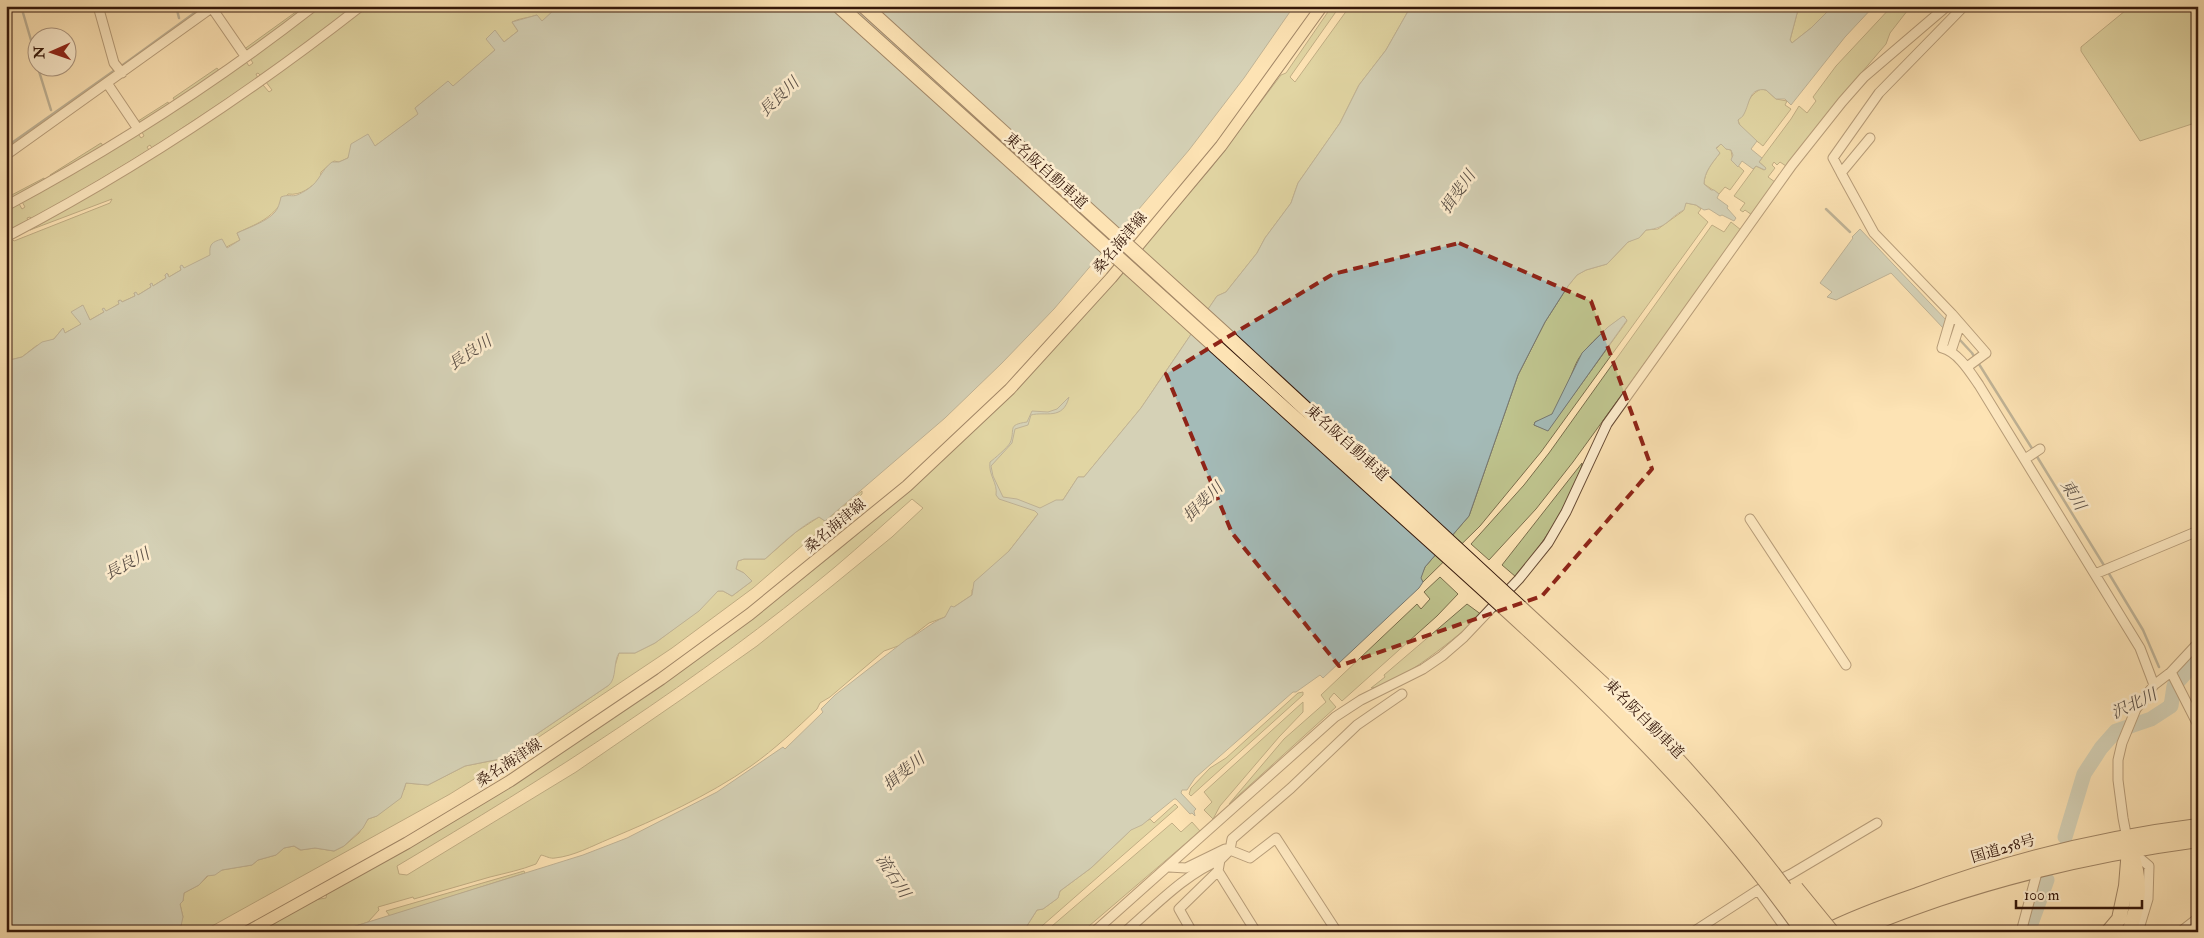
<svg xmlns="http://www.w3.org/2000/svg" width="2204" height="938" font-family="'IM FELL Double Pica','Noto Serif JP',serif">
  <style>
    .green { fill: #bfc48e; stroke: #7a6e4c; fill-rule: evenodd }
    .water { fill: #a4bbb8; stroke: #777972 }
    .lines { fill: none; stroke-linecap: round; stroke-linejoin: round }
    .stream { stroke: #777972; stroke-width: 2.5 }
    .river { stroke: #a4bbb8; stroke-width: 15 }
    .minor-casing { stroke: #664a34; stroke-width: 11 }
    .major-casing { stroke: #34170a; stroke-width: 13 }
    .highway-casing { stroke: #34170a; stroke-width: 16 }
    .minor { stroke: #feedce; stroke-width: 9 }
    .major { stroke: #fde3b4; stroke-width: 11 }
    .highway { stroke: #fde3b4; stroke-width: 14 }
    .highway-bridge-casing { stroke: #34170a; stroke-width: 16; stroke-linecap: butt }
    .highway-bridge { stroke: #fde3b4; stroke-width: 14 }
    .marked { fill: none; stroke: #8f2418; stroke-width: 4; stroke-dasharray: 10 6; stroke-linejoin: round }
    .labels { text-anchor: middle; dominant-baseline: central; stroke-width: 5; stroke-linejoin: round; paint-order: stroke }
    .street-label { font-size: 15px; fill: #34170a; stroke: #feedce }
    .water-label { font-size: 16px; font-style: italic; fill: #5b5047; stroke: #feedce }
  </style>
  <rect width="100%" height="100%" fill="#fde3b4"/>
  <filter id="stains"><feTurbulence type="fractalNoise" baseFrequency=".004" numOctaves="4"/><feColorMatrix values="0 0 0 0 .2 0 0 0 0 .09 0 0 0 0 .02 0 0 0 .5 -.17"/></filter>
  <radialGradient id="worn" r=".72"><stop offset=".6" stop-color="#630" stop-opacity="0"/><stop offset="1" stop-color="#630" stop-opacity=".3"/></radialGradient>
  <path class="green" d="M304,6H310L247,52L243,50Z
    M320,6H354L261,76L258,73L256,74L258,78L152,148L150,145L147,147L149,150L44,213L32,219L30,217L27,218L28,221L6,233V209L18,202L22,209L25,207L21,200L137,132L141,138L144,136L141,130L245,60L249,66L253,63L249,57Z
    M368,6H553L555,9L542,22L537,15C529,18 519,18 512,22L518,31L504,42L495,31V50L453,87L448,82L415,108L419,114L375,146L349,155L348,158L339,162L334,161L321,172L320,179C311,187 301,196 288,194C271,219 263,221 237,233L240,240L184,269L182,265L180,267L181,270L169,277L168,274L165,275L166,278L153,286L150,284L151,287L138,295L134,293L135,296L122,302L120,300L118,301L120,303L106,312L103,309L104,312L90,320L82,305L80,320L82,324L65,333L63,328L54,339L36,346L22,357L6,361V242L12,239L14,241L110,203L112,199L30,230C110,186 187,136 263,85L269,92L272,90L266,82Z
    M1332,6H1340L1290,77L1295,82L1350,6H1411L1386,50L1359,85L1340,123L1298,183L1291,203L1265,238L1257,253L1226,292L1217,296L1141,408L1084,477H1078L1063,500L1053,502L1041,510L1009,551L972,590V595L954,607L945,617L929,623L901,645L884,651L830,697L820,703L817,709C796,729 775,749 751,766C708,796 657,819 609,839C592,846 574,856 555,858C550,859 546,856 541,855L536,864C521,870 506,873 490,877C465,884 439,892 414,899L413,897L378,907L379,910L368,922L350,928L347,932H260L314,900L326,898L327,893L754,617L836,552L911,489L1068,333L1211,168L1281,75L1286,73ZM912,499L923,508L892,537L832,586L757,646L682,699L576,772L407,875L399,874L397,866C547,777 700,680 835,567C861,545 886,522 912,499Z
    M1799,6H1833L1811,28L1792,43L1790,40Z
    M1892,6H1911L1890,33L1886,44L1839,99L1786,166L1780,162L1777,165L1774,162L1772,165L1775,168L1768,177L1775,182L1752,215L1745,210L1743,212L1740,210L1745,203L1734,196L1756,166L1764,170L1766,168L1759,162L1791,119L1799,106L1807,113L1816,101L1813,97L1836,66Z
    M2131,6H2198V122L2140,141L2081,51V47Z
    M217,68L220,72L175,101L173,98Z
    M1761,89L1766,90L1776,99L1787,101L1785,105L1791,109L1763,146C1755,139 1740,131 1738,120C1749,109 1744,98 1761,89Z
    M168,102L169,105L140,125L135,123Z
    M101,143L104,147L52,178L50,175Z
    M1721,144L1726,149L1731,150L1733,161L1744,171L1730,190L1725,187L1719,194L1704,184C1704,172 1713,162 1720,153L1716,149Z
    M44,178L46,181L6,204V198Z
    M1686,203L1696,205L1701,209L1698,213L1708,222L1541,452L1480,526L1423,582L1420,578L1425,567L1469,516L1518,375L1545,322L1568,286L1577,275L1586,270L1607,264L1628,242L1641,236L1646,230L1658,229L1683,211ZM1624,316L1627,321L1548,430L1534,425L1535,422C1540,420 1549,418 1552,414C1563,404 1571,371 1579,358C1588,345 1609,325 1624,316Z
    M1731,222L1741,230L1573,462L1536,509L1489,560L1471,544L1524,485L1549,453L1712,225L1724,232Z
    M1582,463C1582,468 1578,475 1576,481C1561,517 1540,547 1516,577L1502,565Z
    M862,491V494L753,588L672,648L503,761L450,794L203,931L173,932L183,917L180,904L183,901L184,893L199,885L209,875L222,870L252,865L258,860L276,855L284,848L294,846L300,850L315,848L334,851L344,846L359,833L368,819L377,816L404,790L406,783L428,785L465,766L500,759L609,685L619,653H635L655,643L687,619L718,591H723L732,596L752,581L744,573L736,569L738,561L744,559H765L796,532L819,517L825,521Z
    M1440,577L1458,594L1437,616L1342,701L1334,693L1329,699L1336,707L1229,804L1284,739L1326,702L1321,695L1417,604L1421,609L1430,599L1424,592Z
    M1467,604L1482,615C1460,634 1397,687 1371,688L1385,677L1384,675Z
    M1303,692V695L1191,796L1189,794L1191,788L1210,768L1226,758L1298,693Z
    M1303,702V712L1279,737L1220,806L1213,819L1204,810L1212,802L1204,792Z
    M1175,804L1178,807L1035,932H1023L1037,910L1043,909L1058,898L1060,891L1091,868L1132,829L1150,819L1154,823Z
    M1192,822L1200,831L1082,932H1045L1172,823L1181,832Z
    M524,871L525,873L390,916L386,911Z"/>
  <path class="water" d="M553,6H1294L1244,78L1189,150L1054,309L1002,363L945,418L825,521L819,517C799,527 782,544 765,559H744L738,561L736,569L744,573L752,581L732,596L723,591H718L699,611L655,643L635,653H619C613,662 617,678 609,685L500,759L465,766L428,785L406,783L401,798L377,816L368,819L363,828L344,846L334,851L315,848L301,850L294,846L284,848L276,855L258,860L252,865L222,870L215,875L207,876L199,885L184,893L183,901L180,904L183,917L181,926L176,927L173,932H85L82,928L69,932H6V361L22,357L42,342L54,339L63,328L65,333L81,324L71,312L83,305L90,320L104,312L102,309L104,308L106,311L119,304L118,301L121,300L122,302L135,296L134,293L136,292L138,295L151,287L150,284L152,283L153,286L166,278L165,275L167,273L169,277L181,270L180,266L182,265L184,268L210,255C209,244 212,242 222,239L227,248L240,240L237,233C248,228 268,221 275,212C278,209 280,202 281,197C288,194 292,197 297,195C300,194 305,191 308,189C320,181 321,170 332,162H339L348,158L351,144L368,134L375,146L418,114L415,108L448,81L453,86L495,50L486,39L495,30L504,42L518,31L512,22L537,15L542,21L555,9Z
    M1411,6H1799L1790,40L1792,43L1811,28L1833,6H1874L1845,37L1791,105L1785,99H1776L1766,90C1749,87 1750,103 1744,114C1743,117 1740,118 1738,120L1739,124L1757,141L1751,149L1762,158L1759,162L1766,168L1765,170L1756,166L1753,169L1742,161L1738,167L1731,160L1733,155L1731,150L1726,149L1721,144L1716,148L1720,153C1713,162 1704,172 1704,184L1711,190H1714L1719,194L1717,198L1728,206L1727,208L1736,218L1734,221L1722,215L1720,216L1709,209L1704,210L1696,205L1686,203L1684,210C1668,218 1668,228 1646,230L1639,238L1628,242L1607,264L1586,270L1577,275L1568,286L1545,322L1518,375L1469,516L1425,567L1421,578L1423,582L1419,588L1323,678L1320,675L1296,692H1293L1195,778L1187,790H1182L1181,793L1196,809L1194,811L1195,816L1192,813L1190,814L1176,799H1174L1142,825L1131,830L1091,868L1060,891L1058,898L1043,909L1037,910L1023,932H347L349,928L583,855L627,838L717,792L783,747L785,749L823,712L821,709L835,695L907,639C921,633 930,623 945,617L951,606L954,607L972,595L974,582L1009,551L1038,514L1035,511L999,499L996,495C998,483 988,475 990,462C994,459 1008,447 1010,443C1016,429 1006,425 1027,422L1032,411L1048,412L1057,409L1069,397C1063,421 1045,411 1031,415L1028,425L1015,429L1012,443L991,466L993,476L1003,497L1017,499L1040,508L1056,500H1063L1078,477H1084L1141,408L1217,296L1226,292L1257,253L1265,238L1291,203L1298,183L1340,123L1359,85L1386,50Z
    M1860,229L1947,321L1944,329L1891,273L1836,300L1827,297L1832,292L1820,283L1853,238L1852,237Z
    M1623,316L1627,320L1548,431L1534,425L1535,422L1552,414L1582,353L1608,327Z"/>
  <g class="lines">
    <path class="stream" d="M21,6L38,64
      M176,6L179,18
      M120,67L204,6
      M38,68L51,110
      M6,147L115,70
      M1826,209L1850,232
      M1960,340L1972,353L2033,450
      M2036,455L2105,567
      M2108,572L2143,630L2159,667
      M2151,719V713C2159,708 2169,703 2168,693"/>
    <path class="river" d="M2065,837L2084,774L2101,748L2116,731L2151,719L2171,706L2174,686L2198,659
      M2028,932L2047,880"/>
    <defs>
      <path id="minor" d="M98,6L114,63L122,73
        M212,8L245,56
        M107,83L138,129
        M1870,138L1841,173L1874,233L1952,314L1986,353L1967,367
        M6,155L214,6
        M1841,173L1833,158L1879,93L1964,6
        M6,206C114,148 218,81 314,6
        M6,237C131,172 250,93 361,6
        M1952,314L1942,348C1958,352 1970,372 1979,385L2140,648L2154,685
        M1951,351L1960,324
        M2025,459L2040,449
        M1750,519L1846,665
        M2095,574L2198,531
        M2171,672L2198,725
        M1169,867L1186,868L1225,849L1230,850L1220,860
        M1218,871L1256,932
        M1758,890L1788,932
        M1094,932L1335,717L1361,700L1423,669L1442,656L1464,637L1519,579L1548,543L1566,512L1607,424L1792,165L1842,102L1864,77L1947,6
        M1125,932C1153,908 1186,873 1220,860L1218,871L1179,909L1192,932
        M1337,932L1276,838L1250,858L1230,850L1232,839L1291,788L1357,725L1402,694
        M1693,932L1758,890L1791,874L1877,823
        M2021,932L2038,869
        M2138,932L2148,899L2149,866L2129,849L2123,818L2118,780V760L2122,743L2136,709L2154,685L2171,672L2198,643
        M2180,932L2198,918"/>
      <path id="major" d="M247,932L407,843L510,781L661,679L750,614L907,486L1010,389L1111,278L1221,146L1322,6"/>
      <path id="highway" d="M1825,932C1854,917 1885,906 1917,895C2008,861 2101,838 2198,826
        M1854,932C1881,919 1910,909 1939,899C2025,870 2108,852 2198,840
        M2108,932L2119,919L2126,886L2129,849
        M2129,932C2140,903 2141,880 2131,852"/>
    </defs>
    <use href="#minor" class="minor-casing"/>
    <use href="#major" class="major-casing"/>
    <use href="#highway" class="highway-casing"/>
    <use href="#minor" class="minor"/>
    <use href="#major" class="major"/>
    <use href="#highway" class="highway"/>
    <defs>
      <path id="highway-bridge" d="M839,6C1017,167 1196,327 1373,489C1526,628 1683,761 1803,932
        M864,6L1229,338L1630,709C1699,780 1760,852 1817,932
        M1796,888L1832,932"/>
    </defs>
    <use href="#highway-bridge" class="highway-bridge-casing"/>
    <use href="#highway-bridge" class="highway-bridge"/>
  </g>
  <path d="M0 0H2204V938H0ZM1459,243L1591,301L1652,469L1542,596L1339,666L1232,533L1166,374L1333,274Z" fill="#fde3b4" fill-opacity=".55" fill-rule="evenodd"/>
  <path class="marked" d="M1459,243L1591,301L1652,469L1542,596L1339,666L1232,533L1166,374L1333,274Z"/>
  <g class="labels">
    <g class="street-label">
      <text transform="translate(1046 171) rotate(42)">東名阪自動車道</text>
      <text transform="translate(1120 243) rotate(-50)">桑名海津線</text>
      <text transform="translate(1347 443) rotate(42)">東名阪自動車道</text>
      <text transform="translate(835 526) rotate(-40)">桑名海津線</text>
      <text transform="translate(1644 719) rotate(45)">東名阪自動車道</text>
      <text transform="translate(509 763) rotate(-33)">桑名海津線</text>
      <text transform="translate(2003 849) rotate(-16)">国道258号</text>
    </g>
    <g class="water-label">
      <text transform="translate(779 97) rotate(-44)">長良川</text>
      <text transform="translate(1458 192) rotate(-55)">揖斐川</text>
      <text transform="translate(470 353) rotate(-34)">長良川</text>
      <text transform="translate(2073 495) rotate(58)">東川</text>
      <text transform="translate(1203 502) rotate(-45)">揖斐川</text>
      <text transform="translate(127 564) rotate(-28)">長良川</text>
      <text transform="translate(2134 704) rotate(-26)">沢北川</text>
      <text transform="translate(904 772) rotate(-39)">揖斐川</text>
      <text transform="translate(893 876) rotate(57)">流石川</text>
    </g>
  </g>
  <rect width="2204" height="938" fill="none" stroke="#fde3b4" stroke-width="25"/>
  <rect x="8" y="8" width="2189" height="923" fill="none" stroke="#34170a" stroke-width="2.5"/>
  <rect x="12" y="12" width="2179" height="913" fill="none" stroke="#34170a"/>
  <g transform="translate(52 52) rotate(268)"><circle r="24" fill="#feedce" stroke="#ad9780"/>
  <path d="M0-4L9 19L0 12L-9 19Z" fill="#8f2418"/>
  <text y="-8" font-size="14" font-weight="bold" text-anchor="middle" fill="#34170a">N</text>
  </g>
  <path d="M2016 900v8h126v-8" fill="none" stroke="#34170a" stroke-width="2.5"/>
  <text x="2024" y="900" font-size="15" fill="#34170a" stroke="#feedce" stroke-width="4" paint-order="stroke">100 m</text>
  <rect width="100%" height="100%" filter="url(#stains)"/>
  <rect width="100%" height="100%" fill="url(#worn)"/>
</svg>
